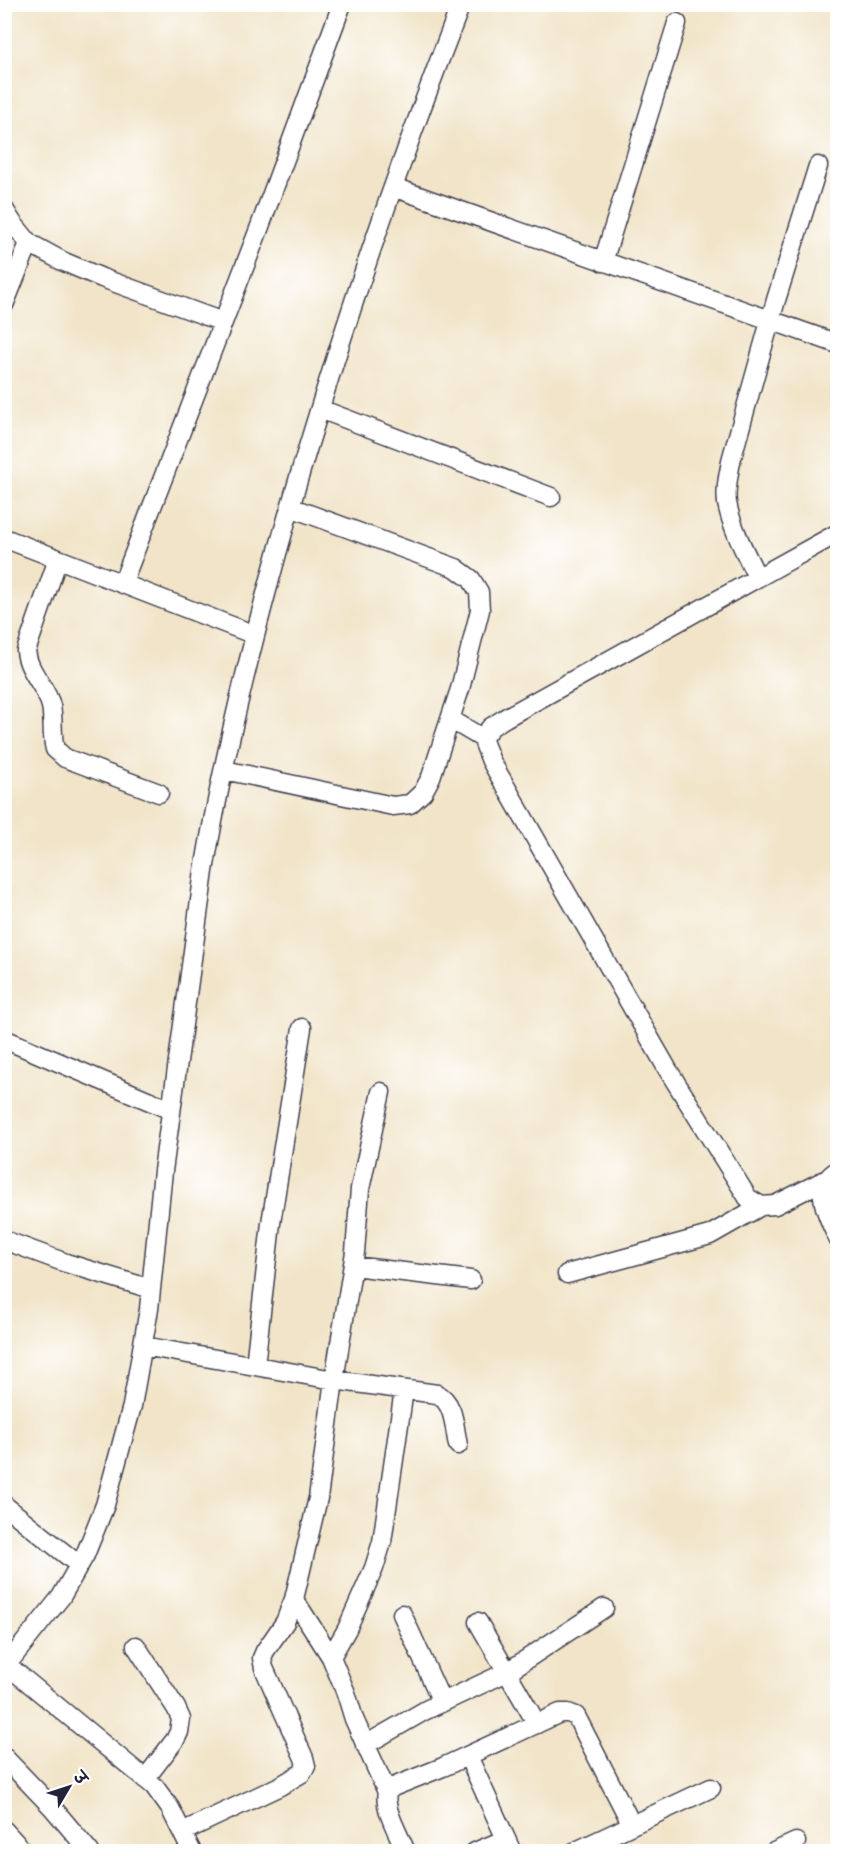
<svg xmlns="http://www.w3.org/2000/svg" width="842" height="1856" font-family="Mynerve,'Playpen Sans Deva',sans-serif">
  <style>
    .lines { fill: none; stroke-linecap: round; stroke-linejoin: round }
    .minor-casing { stroke: #413f50; stroke-width: 21 }
    .minor { stroke: #fff; stroke-width: 18 }
  </style>
  <rect width="100%" height="100%" fill="#fff"/>
  <filter id="ink" filterUnits="userSpaceOnUse"><feTurbulence type="fractalNoise" baseFrequency=".0167" numOctaves="2"/><feDisplacementMap in="SourceGraphic" scale="12" xChannelSelector="R" yChannelSelector="G"/><feConvolveMatrix kernelMatrix="1 2 1 2 8 2 1 2 1" color-interpolation-filters="sRGB"/></filter>
  <filter id="wash" filterUnits="userSpaceOnUse"><feTurbulence type="fractalNoise" baseFrequency=".008" numOctaves="4" result="noise"/><feDisplacementMap in="SourceGraphic" scale="24" xChannelSelector="R" yChannelSelector="G"/><feGaussianBlur stdDeviation="1.35" result="paint"/><feColorMatrix in="noise" values="0 0 0 0 0 0 0 0 0 0 0 0 0 0 0 0 0 1.4 0 .05"/><feComposite in="paint" operator="in"/></filter>
  <g filter="url(#wash)">
    <rect width="100%" height="100%" fill="#f1e4c8"/>
  </g>
  <g filter="url(#ink)">
    <g class="lines">
      <defs>
        <path id="minor" d="M393,187L838,344
          M4,209L12,222L29,243L62,261L102,278L223,322
          M603,262L677,23
          M4,305L29,243
          M320,409L551,497
          M4,538L255,635
          M58,559L26,651C28,672 46,686 51,706C54,720 51,735 55,749L65,758L159,793
          M757,577C746,554 732,529 727,503C725,488 729,472 732,457L776,300L818,166
          M123,582L259,229L342,4
          M450,719L482,738
          M224,770L393,806L410,804L423,792L431,777L460,689L480,610L479,592L471,579L456,568L290,507
          M4,1039L171,1110
          M838,1170C810,1187 828,1216 838,1239
          M825,1180L775,1205L761,1206L748,1198L668,1070L491,761L482,738L491,727L505,718L838,533
          M4,1240L66,1263L151,1289
          M353,1266L471,1280
          M567,1274L710,1235L761,1206
          M143,1346L334,1380L437,1394C455,1403 454,1428 458,1445
          M255,1366L271,1223L302,1028
          M4,1505L79,1565
          M294,1599L331,1657L346,1693L354,1719L387,1792
          M402,1614L442,1702
          M478,1622L537,1724
          M136,1646L176,1708L181,1719L179,1732L175,1740L145,1779
          M331,1657L347,1629L374,1568L382,1542L404,1390
          M7,1665L154,1786L170,1808L192,1852
          M4,1668L61,1597L85,1555L105,1505L132,1406L149,1309L163,1171L204,871C228,728 266,586 308,447C353,298 404,150 461,4
          M365,1745L426,1710L507,1672L604,1608
          M468,1756L512,1852
          M4,1757L52,1807L90,1852
          M4,1830L24,1852
          M182,1832L280,1786L302,1773L306,1766L304,1758L264,1668L262,1658L265,1651L285,1622L294,1599L318,1498L334,1380L355,1252L360,1189L381,1092
          M406,1852C400,1836 383,1809 387,1792L393,1787L443,1767L560,1713H568L576,1716L632,1825
          M475,1852L506,1839
          M574,1852L711,1788
          M774,1852L796,1842"/>
      </defs>
      <use href="#minor" class="minor-casing"/>
      <use href="#minor" class="minor"/>
    </g>
  </g>
  <rect width="842" height="1856" fill="none" stroke="#fff" stroke-width="24"/>
  <g transform="translate(69 1787) rotate(51)" stroke="#ffffff" stroke-width="4.5" paint-order="stroke">
  <path d="M0-4.5L10 22L0 15L-10 22Z" fill="#22223b"/>
  <text y="-9" font-size="16" font-weight="bold" text-anchor="middle" fill="#22223b">उ</text>
  </g>
</svg>
